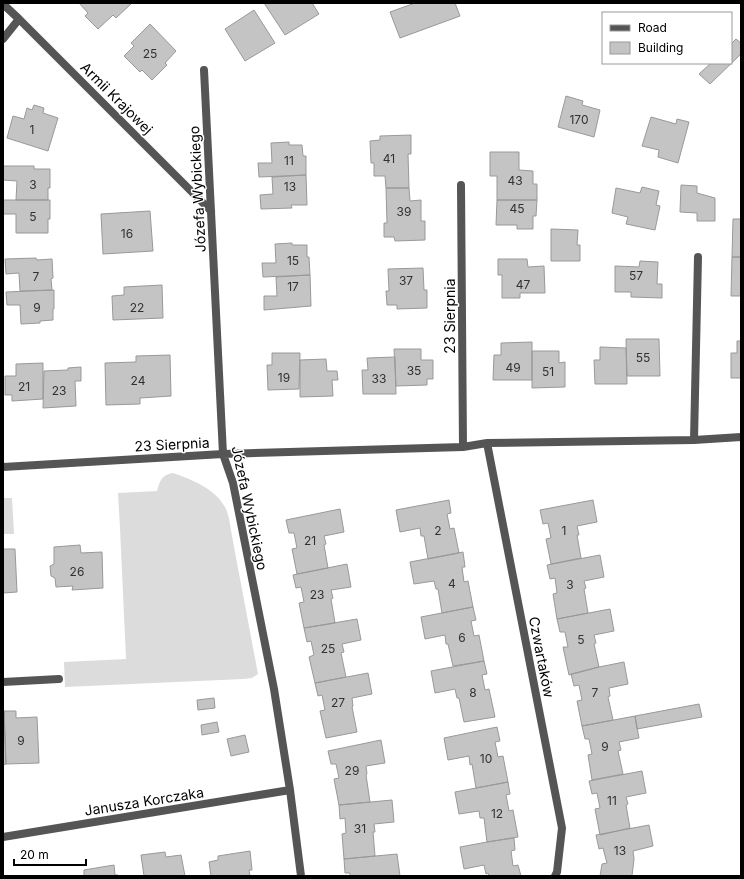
<svg xmlns="http://www.w3.org/2000/svg" width="744" height="879" font-family="Inter,sans-serif">
  <style>
    .grass { fill: #dcdcdc }
    .building { fill: #c4c4c4; stroke: #999 }
    .lines { fill: none; stroke-linecap: round; stroke-linejoin: round }
    .lane { stroke: #555; stroke-width: 8 }
    .street { stroke: #555; stroke-width: 8 }
    .labels { text-anchor: middle; dominant-baseline: central; stroke-width: 3; stroke-linejoin: round; paint-order: stroke }
    .number-label { font-size: 12px; fill: #313131 }
    .street-label { font-size: 14px; fill: #000; stroke: #fff }
  </style>
  <rect width="100%" height="100%" fill="#fff"/>
  <path class="grass" d="M173,473C193,480 216,489 226,509C229,516 230,524 231,531L258,674L252,678L243,679L65,687L64,662L126,659L120,528L118,493L157,491C160,481 161,475 173,473Z
    M3,498H12L14,534H3Z"/>
  <path class="building" d="M79,3H132L116,18L113,15L98,29L85,16L88,13Z
    M264,3H312L319,14L285,35Z
    M415,3H455L460,16L400,38L390,12Z
    M254,10L275,43L245,61L225,29Z
    M150,24L176,51L165,63L167,65L152,80L142,70L140,72L124,56L134,46L131,43Z
    M736,39L741,43V54L710,84L699,74L711,63H731V44Z
    M566,96L583,101L582,105L600,110L594,137L558,127Z
    M34,105L44,108L43,113L58,118L48,151L7,138L13,116L24,119L27,108L32,110Z
    M651,117L676,124L677,119L689,122L678,163L658,157L659,150L642,146Z
    M411,135V154H408L409,188H386L385,176H374V163H371L370,141L380,140V136Z
    M289,142V145H302L303,156H306V175L259,177L258,163H272L271,143Z
    M490,152H519V170L533,171V184H537V200H497V176H490Z
    M3,166H34V169H50V188H48V200H16L17,181L3,180Z
    M306,175L307,205H291L292,208L261,209L260,195L273,194L272,177Z
    M681,185L697,186V193L715,198V221H697V213L680,212Z
    M642,187L659,191L656,205L660,206L655,230L626,224L628,217L612,213L616,188L640,193Z
    M386,188H409L410,201L421,200V221H425V240L395,241L394,237H384V223H387Z
    M3,200H50V219H48V233H16V214H3Z
    M497,200H537L536,216H533V229H517V225H496Z
    M150,211L153,251L103,254L101,214Z
    M733,219H741V257H732Z
    M551,229L578,230L577,245H580V261H551Z
    M292,243V245H307V257H309L310,275L263,277L262,263H276L275,244Z
    M732,257H741V296H731Z
    M36,258L37,260L52,259L53,278L51,279L52,290L20,291L19,273L6,274L5,259Z
    M498,259H527L528,267L544,266L545,293H520V298H502V275H498Z
    M640,261L658,262L657,284H662V298L631,297V292H615V266L639,267Z
    M423,268L424,290H427V308L397,309V305H387L386,291H389L388,269Z
    M310,275L311,306L264,310V296H277L276,277Z
    M162,285L163,318L113,320L112,296L124,295V287Z
    M54,290V309H53V320L40,321V323L21,324L20,305H7L6,292Z
    M626,339H659L660,376H627Z
    M737,341H741V378H731V353H737Z
    M532,342V380H493L494,355H501V343Z
    M600,347L626,348L627,384H595L594,360H600Z
    M394,349H421V360H433V379H427V385L396,386Z
    M532,351H559V363L565,362V387L532,388Z
    M272,353H300L299,389L268,390L267,365H272Z
    M170,355L171,396L140,398V404L106,405L105,363L136,362V356Z
    M395,357L396,394H363L362,370H368L367,358Z
    M326,359L327,371H337L338,380H332L333,396L300,397V360Z
    M43,363V399L12,401V395H5V376H16V364Z
    M81,367V381H75L76,406L43,408L44,371L68,370V368Z
    M449,500L451,513L447,514L450,529L454,528L459,553L428,559L424,536H421L420,528L400,532L396,510Z
    M593,500L597,522L577,526L579,535H577L581,558L551,564L546,539L551,538L548,523L543,524L540,510Z
    M340,509L344,532L324,536L326,544L324,545L328,568L297,574L292,549L297,548L294,533H289L286,520Z
    M80,545L81,553L102,552L103,588L72,590L73,586L56,587L55,578L51,576L50,566L54,564V547Z
    M3,549H15L17,592L3,593Z
    M463,552L465,567H462L464,582L468,581L473,607L442,613L438,589H436L434,581L414,584L410,562Z
    M600,555L604,577L584,581L586,588L584,589L588,613L557,619L553,594L557,593L555,578L550,579L547,565Z
    M347,564L351,587L331,590L333,598L331,599L335,623L304,628L299,603L304,602L301,587L296,588L293,575Z
    M473,607L476,620L471,621L474,636L479,635L484,661L453,666L448,644H446L445,635L425,639L421,617Z
    M610,609L614,631L594,635L596,643L594,644L599,667L569,675L563,647H568L565,632H560L557,619Z
    M357,619L361,640L342,644L344,652L341,653L346,677L315,683L309,657L314,655L311,641L307,642L304,628Z
    M484,661L487,674L482,675L485,690L489,689L495,717L464,722L459,698H457L455,689L435,693L431,671Z
    M624,662L628,684L609,688L610,696L608,697L613,720L582,726L577,701L582,700L579,685L574,686L571,674L599,667Z
    M368,673L372,694L352,698L353,706L352,707L357,732L326,738L320,711L325,710L322,695L318,696L315,683Z
    M214,698L215,708L198,710L197,700Z
    M699,704L702,717L637,729L635,716Z
    M3,711H4L6,764L3,765Z
    M4,711H16V718L37,717L39,763L6,764Z
    M635,716L639,738L619,742L621,750L618,751L623,774L592,780L588,755L592,754L589,739H585L582,726Z
    M217,722L219,732L202,735L201,725Z
    M497,727L500,741L495,742L498,757L503,756L508,782L476,788L472,764L470,765L469,756L448,760L444,738Z
    M245,735L249,752L231,756L227,739Z
    M381,740L385,763L366,766L367,774L366,775L370,802L339,805L334,779L339,778L336,764H331L328,751Z
    M642,771L646,793L626,797L628,804L626,805L630,828L600,835L595,809L600,808L597,793L592,794L589,781Z
    M508,782L510,794L506,795L509,811L513,810L518,837L487,842L484,818H480L479,811L459,814L455,792Z
    M392,800L394,822L374,824L375,832H373L375,856L344,859L342,834L346,833L345,818L340,819L339,805Z
    M649,825L653,846L633,851L634,859L632,876H600L602,864L607,863L603,848L599,849L596,835Z
    M514,838L515,850L511,851L513,866L518,865L521,876H489L488,873L486,874L484,865L464,869L460,847L487,842Z
    M250,851L252,870H249L250,876H211L209,862L218,860V856Z
    M165,852L166,857L181,855L185,876H144L141,855Z
    M397,854L400,876H350V873H345L344,859Z
    M114,865L115,875H118V876H84V870Z"/>
  <g class="lines">
    <path class="lane" d="M3,682L59,679"/>
    <path class="street" d="M3,4L19,19L211,211
      M3,39L19,19
      M204,70L223,454L233,483L274,689L290,790L301,876
      M461,185L463,447
      M694,440L698,257
      M487,443L562,828L557,872L555,876
      M3,467L223,454L463,447L487,443L694,440L741,437
      M3,837L290,790"/>
  </g>
  <g class="labels">
    <g class="number-label">
      <text x="150" y="53">25</text>
      <text x="579" y="119">170</text>
      <text x="32" y="129">1</text>
      <text x="389" y="158">41</text>
      <text x="289" y="160">11</text>
      <text x="515" y="180">43</text>
      <text x="33" y="184">3</text>
      <text x="290" y="186">13</text>
      <text x="517" y="208">45</text>
      <text x="404" y="211">39</text>
      <text x="33" y="216">5</text>
      <text x="127" y="233">16</text>
      <text x="293" y="260">15</text>
      <text x="636" y="275">57</text>
      <text x="36" y="276">7</text>
      <text x="406" y="280">37</text>
      <text x="523" y="284">47</text>
      <text x="293" y="286">17</text>
      <text x="37" y="307">9</text>
      <text x="137" y="307">22</text>
      <text x="643" y="357">55</text>
      <text x="513" y="367">49</text>
      <text x="414" y="370">35</text>
      <text x="548" y="371">51</text>
      <text x="284" y="377">19</text>
      <text x="379" y="378">33</text>
      <text x="138" y="380">24</text>
      <text x="24" y="386">21</text>
      <text x="59" y="390">23</text>
      <text x="438" y="530">2</text>
      <text x="564" y="530">1</text>
      <text x="310" y="540">21</text>
      <text x="77" y="571">26</text>
      <text x="452" y="583">4</text>
      <text x="570" y="584">3</text>
      <text x="317" y="594">23</text>
      <text x="462" y="637">6</text>
      <text x="581" y="639">5</text>
      <text x="328" y="648">25</text>
      <text x="473" y="692">8</text>
      <text x="595" y="692">7</text>
      <text x="338" y="702">27</text>
      <text x="21" y="740">9</text>
      <text x="605" y="746">9</text>
      <text x="486" y="758">10</text>
      <text x="352" y="770">29</text>
      <text x="612" y="800">11</text>
      <text x="497" y="813">12</text>
      <text x="360" y="828">31</text>
      <text x="620" y="850">13</text>
    </g>
    <g class="street-label">
      <text transform="translate(117 98) rotate(45)">Armii Krajowej</text>
      <text transform="translate(197 189) rotate(-93)">Józefa Wybickiego</text>
      <text transform="translate(449 316) rotate(-90)">23 Sierpnia</text>
      <text transform="translate(172 444) rotate(-3)">23 Sierpnia</text>
      <text transform="translate(250 508) rotate(78)">Józefa Wybickiego</text>
      <text transform="translate(542 657) rotate(79)">Czwartaków</text>
      <text transform="translate(144 801) rotate(-9)">Janusza Korczaka</text>
    </g>
  </g>
  <rect width="744" height="879" fill="none" stroke="#000000" stroke-width="8"/>
  <rect x="602" y="12" width="130" height="52" fill="#ffffff" stroke="#999999"/>
  <rect x="610" y="25" width="20" height="6" fill="#555555" stroke="#999999"/>
  <text x="638" y="32" font-size="12" fill="#000000">Road</text>
  <rect x="610" y="42" width="20" height="12" fill="#c4c4c4" stroke="#999999"/>
  <text x="638" y="52" font-size="12" fill="#000000">Building</text>
  <path d="M14 859v6h72v-6" fill="none" stroke="#000000" stroke-width="2"/>
  <text x="20" y="859" font-size="12" fill="#000000" stroke="#ffffff" stroke-width="3" paint-order="stroke">20 m</text>
</svg>
